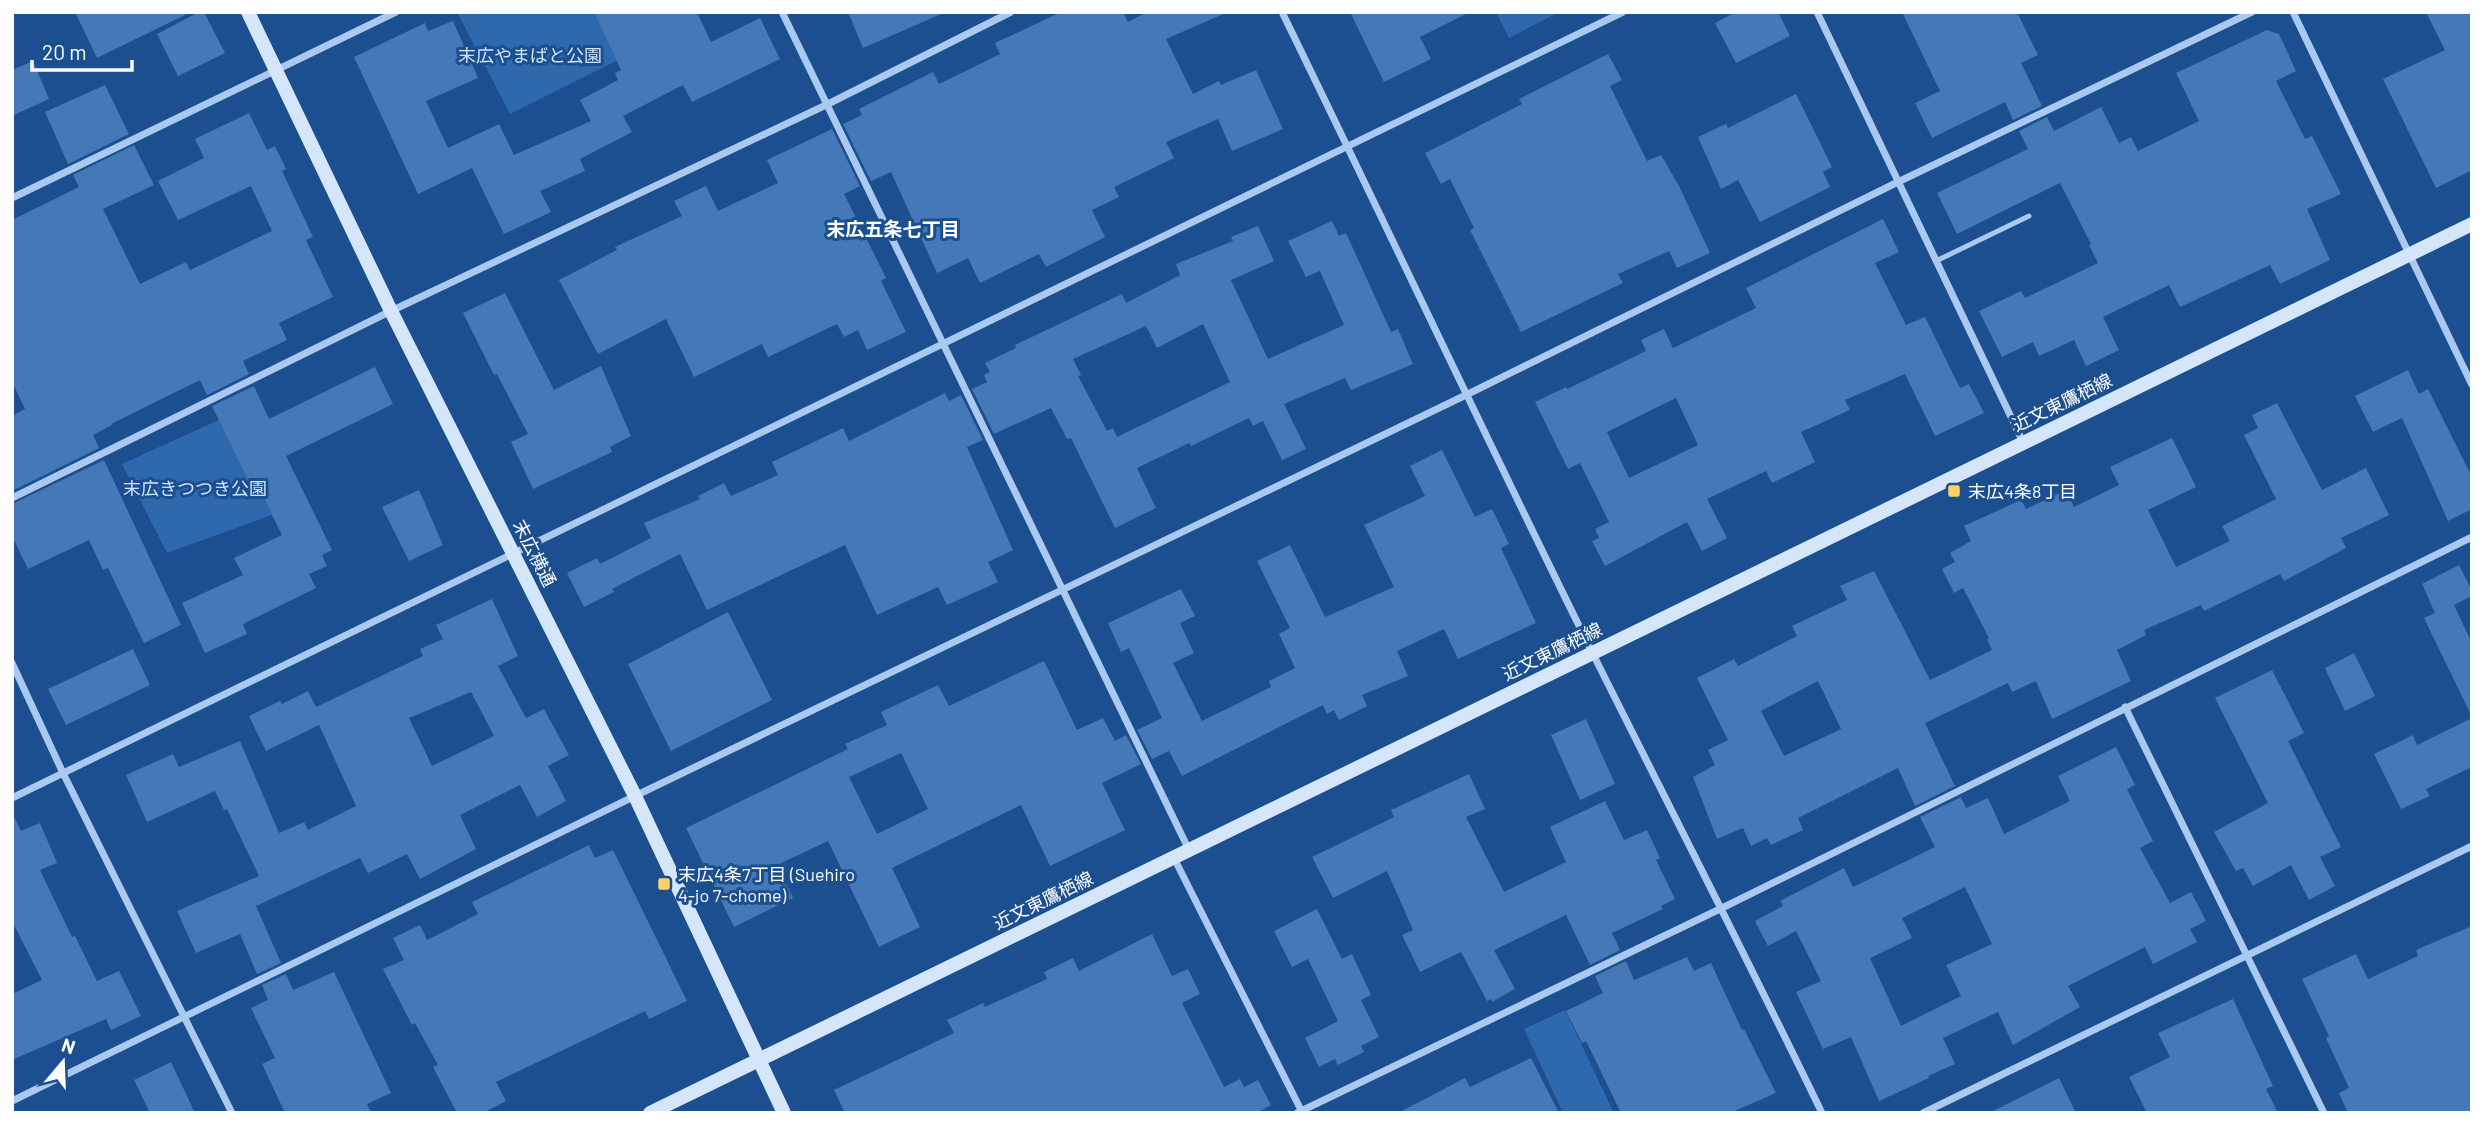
<svg xmlns="http://www.w3.org/2000/svg" width="2484" height="1125" font-family="Barlow,'Noto Sans JP',sans-serif">
  <style>
    .green { fill: #2e69ad }
    .building { fill: #4478b7; fill-rule: evenodd }
    .lines { fill: none; stroke-linecap: round; stroke-linejoin: round }
    .lane { stroke: #a9c9ee; stroke-width: 5 }
    .street { stroke: #a9c9ee; stroke-width: 7 }
    .secondary { stroke: #d6e6fa; stroke-width: 14 }
    .poi-dot { fill: #ffd166; stroke: #1b4f8f; stroke-width: 2.5 }
    .labels { text-anchor: middle; dominant-baseline: central; stroke-width: 6; stroke-linejoin: round; paint-order: stroke }
    .park-label { font-size: 18px; fill: #cfe3fa; stroke: #1b4f8f }
    .street-label { font-size: 18px; fill: #fff; stroke: #1b4f8f }
    .poi-label { font-size: 18px; fill: #fff; stroke: #1b4f8f; text-anchor: start }
    .neighbourhood-label { font-size: 19px; font-weight: bold; fill: #fff; stroke: #1b4f8f }
  </style>
  <rect width="100%" height="100%" fill="#1b4f8f"/>
  <path class="green" d="M457,12H594L618,60L510,114Z
    M1496,12H1559L1509,38Z
    M221,419L272,515L167,553L122,464Z
    M1565,1010L1613,1111L1610,1113H1563L1524,1029Z"/>
  <path class="building" d="M75,12H191L97,58Z
    M199,12H204L225,53L178,76L157,34Z
    M594,12H697L711,42L760,18L780,59L692,102L683,85L623,116L632,132L580,159L585,171L540,191L551,212L504,234L472,168L418,194L354,57L425,23L428,31L453,21L478,78L426,101L448,148L499,124L514,155L591,121L580,100L618,80L615,73L621,70Z
    M848,12H946L863,48Z
    M1061,12H1123L1128,22L1147,12H1228L1166,39L1193,94L1219,81L1221,85L1256,70L1283,129L1232,151L1218,119L1166,142L1174,158L1114,187L1119,197L1092,210L1105,237L1046,267L1039,254L980,283L968,258L937,273L891,172L871,181L843,124L862,115L859,109L933,72L939,84L1000,54L995,43Z
    M1350,12H1470L1420,37L1431,59L1384,82Z
    M1736,12H1778L1790,36L1736,63L1715,23Z
    M1902,12H2017L2038,55L2021,63L2042,106L2013,120L2005,102L1932,138L1915,103L1940,91Z
    M2426,12H2472V170L2436,188L2383,79L2445,50Z
    M2267,30L2279,34L2296,71L2276,81L2305,139L2312,136L2341,194L2307,209L2330,260L2280,284L2270,265L2180,307L2169,285L2103,317L2119,350L2086,366L2074,340L2039,356L2033,342L2002,357L1979,311L2021,291L2025,298L2098,263L2089,245L2091,244L2060,183L1957,234L1937,193L2028,149L2019,131L2047,117L2054,131L2101,107L2119,143L2131,137L2138,151L2199,121L2176,73Z
    M1608,54L1622,80L1610,86L1647,161L1661,155L1679,186L1710,253L1677,268L1669,251L1618,274L1623,283L1521,332L1470,230L1474,228L1450,179L1441,184L1425,153L1522,104L1519,99Z
    M33,61L49,99L12,116V70Z
    M105,85L129,134L68,164L45,112Z
    M1796,94L1832,167L1823,172L1830,187L1760,222L1738,180L1721,189L1698,137L1726,124L1728,128Z
    M249,113L267,150L275,146L286,169L282,171L313,237L306,240L333,297L279,323L287,340L243,361L249,374L207,395L200,380L111,424L112,425L93,435L99,448L12,491V416L25,409L12,382V220L79,187L73,175L134,145L154,185L103,209L140,284L186,262L190,270L272,231L251,186L178,220L158,181L204,158L195,139Z
    M832,129L860,186L844,194L886,278L881,281L906,332L867,350L858,330L844,337L837,324L768,357L762,344L694,377L666,319L598,354L559,280L617,250L615,247L682,216L674,201L706,186L718,211L778,183L767,160Z
    M1883,219L1899,252L1875,263L1906,325L1925,317L1960,388L1969,384L1984,413L1935,436L1905,374L1845,400L1850,410L1801,432L1815,462L1772,483L1766,471L1707,499L1727,538L1702,551L1687,522L1605,566L1592,541L1599,538L1595,529L1609,522L1580,463L1568,469L1535,402L1566,387L1567,389L1646,351L1641,340L1664,329L1673,348L1756,308L1746,288ZM1676,398L1698,445L1629,478L1607,432Z
    M1332,221L1339,236L1346,233L1391,332L1398,329L1413,364L1351,390L1345,378L1284,404L1306,449L1282,460L1263,421L1253,426L1249,418L1191,446L1189,443L1137,468L1156,508L1115,528L1071,438L1067,439L1051,408L994,434L972,389L987,382L984,375L990,372L985,363L1016,348L1015,345L1122,294L1126,303L1180,275L1176,264L1233,241L1231,237L1258,226L1274,261L1231,280L1268,359L1344,325L1320,271L1306,277L1288,241ZM1203,324L1230,382L1117,437L1113,428L1107,431L1078,376L1081,375L1073,359L1146,326L1157,348Z
    M505,293L554,390L601,366L631,436L610,447L612,452L533,489L511,442L528,434L497,374L494,375L463,313Z
    M375,367L393,404L286,456L332,550L322,555L327,566L309,574L316,588L243,624L247,634L205,653L182,603L243,575L234,558L282,535L258,487L253,490L212,406L254,386L269,419Z
    M2408,370L2419,394L2428,389L2472,477V509L2448,521L2402,418L2373,432L2355,396Z
    M945,393L949,401L961,395L983,440L967,447L1013,550L988,562L998,582L947,605L938,587L877,615L845,545L707,610L680,554L612,589L614,592L584,607L567,573L597,558L600,564L651,538L644,523L700,499L698,496L724,483L731,496L778,475L772,462L843,428L849,441Z
    M2277,403L2322,490L2366,468L2389,515L2341,538L2346,548L2284,581L2280,574L2204,611L2201,605L2144,630L2146,635L2117,650L2131,681L2052,719L2036,681L2012,692L2008,683L1925,723L1955,786L1915,806L1898,768L1798,818L1803,830L1771,845L1767,838L1751,846L1743,828L1717,839L1693,777L1715,765L1708,750L1728,740L1697,678L1734,659L1738,666L1797,636L1792,626L1847,600L1840,586L1874,571L1930,680L1992,650L1987,639L1989,638L1963,588L1954,593L1942,569L1955,562L1950,553L1971,541L1964,526L2021,500L2026,509L2066,490L2074,507L2119,485L2110,467L2172,438L2196,487L2148,510L2176,567L2230,541L2222,526L2276,499L2244,435L2258,428L2252,415ZM1818,681L1841,729L1784,756L1761,711Z
    M1442,450L1475,517L1492,509L1509,544L1501,548L1536,623L1458,659L1444,629L1397,651L1408,676L1362,695L1367,706L1339,720L1334,710L1327,714L1323,705L1182,776L1169,751L1152,759L1137,730L1162,718L1129,648L1121,652L1108,623L1181,589L1195,616L1180,623L1194,653L1173,663L1202,721L1271,687L1269,681L1295,668L1279,634L1290,628L1257,561L1290,545L1325,617L1394,587L1364,525L1425,496L1410,466Z
    M104,460L181,625L144,643L108,568L103,570L89,540L28,569L12,536V504Z
    M419,490L443,545L409,561L382,507Z
    M2459,565L2472,591V596L2454,605L2472,643V717L2424,618L2435,613L2422,584Z
    M492,599L518,656L498,666L526,718L544,709L569,755L548,766L566,801L537,817L520,785L460,815L476,849L420,879L407,854L368,873L360,858L256,906L281,963L257,974L240,934L196,953L177,911L259,876L227,809L224,810L215,791L147,822L126,775L173,754L179,767L240,741L279,833L304,822L308,830L356,806L319,725L266,751L249,716L280,701L282,704L308,691L316,707L423,656L420,649L443,639L436,625ZM471,692L494,736L432,766L409,718Z
    M728,612L772,700L671,751L628,664Z
    M133,649L150,685L66,725L48,689Z
    M2354,653L2375,696L2345,711L2325,668Z
    M1044,661L1077,730L1103,718L1115,741L1126,735L1141,764L1102,783L1125,830L1050,866L1021,805L892,868L920,927L879,947L828,841L777,865L793,898L734,927L686,828L848,749L845,744L887,725L881,712L938,685L949,706ZM901,753L928,809L877,834L849,777Z
    M2272,670L2304,733L2288,741L2341,847L2320,857L2335,886L2309,900L2291,865L2253,886L2243,868L2236,871L2214,832L2268,803L2215,698Z
    M2472,718V767L2426,789L2430,796L2401,809L2374,754L2413,735L2417,745Z
    M1586,719L1615,784L1580,800L1551,735Z
    M2116,747L2135,785L2127,789L2153,841L2140,848L2170,903L2191,892L2206,921L2190,929L2197,942L2153,964L2145,947L2068,986L2080,1007L2013,1045L1998,1012L1943,1038L1955,1064L1928,1076L1929,1078L1879,1101L1851,1037L1823,1049L1796,992L1821,981L1796,931L1768,946L1755,921L1783,906L1780,901L1844,868L1853,887L1935,847L1920,817L1961,797L1966,808L1988,798L2004,834L2070,801L2058,776ZM1965,887L1992,944L1946,965L1961,996L1901,1026L1870,958L1912,938L1902,918Z
    M1469,774L1485,809L1466,817L1504,892L1566,862L1550,827L1605,801L1624,840L1647,830L1660,858L1656,860L1675,899L1661,906L1663,909L1612,933L1620,950L1590,965L1566,915L1494,950L1515,989L1492,1002L1491,999L1487,1001L1461,952L1420,972L1402,935L1413,930L1387,871L1333,898L1312,857L1394,817L1391,810Z
    M12,812L21,831L40,823L57,863L40,870L72,937L75,936L97,981L119,971L141,1016L111,1030L106,1019L12,1060V994L42,980L12,921Z
    M589,845L595,858L613,850L687,1001L649,1019L645,1011L496,1082L506,1101L483,1113H457L433,1067L438,1065L415,1023L412,1025L383,969L404,960L393,938L420,925L427,940L478,914L472,902Z
    M1317,909L1342,959L1352,954L1371,995L1361,1000L1379,1037L1361,1046L1364,1052L1338,1065L1335,1059L1319,1067L1305,1038L1338,1021L1308,959L1292,967L1274,931Z
    M2472,926V1113H2348L2339,1093L2349,1088L2326,1038L2329,1036L2302,979L2356,954L2368,979L2418,956L2416,950Z
    M1152,934L1172,976L1188,969L1200,994L1182,1003L1224,1087L1240,1079L1244,1087L1258,1080L1271,1105L1257,1113H845L834,1090L954,1033L947,1020L983,1003L985,1007L1047,979L1044,972L1073,958L1079,971Z
    M1687,957L1694,971L1711,963L1742,1030L1744,1029L1776,1093L1730,1113H1621L1586,1041L1582,1043L1566,1011L1603,993L1595,976L1626,961L1634,980Z
    M334,972L391,1093L367,1104L371,1113H285L262,1064L275,1058L251,1008L268,1000L262,985L286,974L293,990Z
    M2233,999L2273,1086L2266,1089L2278,1113H2147L2129,1077L2170,1057L2158,1033Z
    M1531,1058L1559,1113H1398L1465,1078L1470,1087Z
    M171,1062L195,1113H150L134,1080Z
    M2059,1078L2076,1113H1989Z"/>
  <g class="lines">
    <path class="lane" d="M1936,261L2029,216"/>
    <path class="street" d="M782,12L1189,850
      M1282,12C1386,225 1486,438 1591,650C1668,804 1747,958 1822,1113
      M1817,12L2023,442
      M2293,12L2472,385
      M12,198L396,12
      M12,498L391,311L826,105L1011,12
      M12,663L63,773L232,1113
      M2125,707L2324,1113
      M12,798L1623,12
      M1174,858L1302,1112
      M12,1101L635,796L1466,395L1898,182L2252,12
      M1297,1113L1722,908L2472,537
      M1923,1113L2472,846"/>
    <path class="secondary" d="M248,12L391,311L635,796L784,1113
      M650,1113L2472,224"/>
  </g>
  <g class="poi-dot">
    <rect x="1947" y="484" width="14" height="14" rx="3.5"/>
    <rect x="657" y="877" width="14" height="14" rx="3.5"/>
  </g>
  <g class="labels">
    <g class="park-label">
      <text x="530" y="55">末広やまばと公園</text>
      <text x="195" y="488">末広きつつき公園</text>
    </g>
    <g class="street-label">
      <text transform="translate(2062 402) rotate(-26)">近文東鷹栖線</text>
      <text transform="translate(535 553) rotate(63)">末広横通</text>
      <text transform="translate(1552 651) rotate(-26)">近文東鷹栖線</text>
      <text transform="translate(1043 900) rotate(-26)">近文東鷹栖線</text>
    </g>
    <g class="poi-label">
      <text x="1968" y="491">末広4条8丁目</text>
      <text x="678" y="874">末広4条7丁目 (Suehiro<tspan x="678" dy="21">4-jo 7-chome)</tspan></text>
    </g>
    <g class="neighbourhood-label">
      <text x="893" y="228">末広五条七丁目</text>
    </g>
  </g>
  <rect width="2484" height="1125" fill="none" stroke="#ffffff" stroke-width="28"/>
  <g transform="translate(63 1062) rotate(19)" stroke="#1b4f8f" stroke-width="5" paint-order="stroke">
  <path d="M0-5L12 26L0 18L-12 26Z" fill="#ffffff"/>
  <text y="-10" font-size="19" font-weight="bold" text-anchor="middle" fill="#ffffff">N</text>
  </g>
  <path d="M32 60v10h100v-10" fill="none" stroke="#ffffff" stroke-width="3.5"/>
  <text x="42" y="60" font-size="21" fill="#ffffff" stroke="#1b4f8f" stroke-width="5" paint-order="stroke">20 m</text>
</svg>
